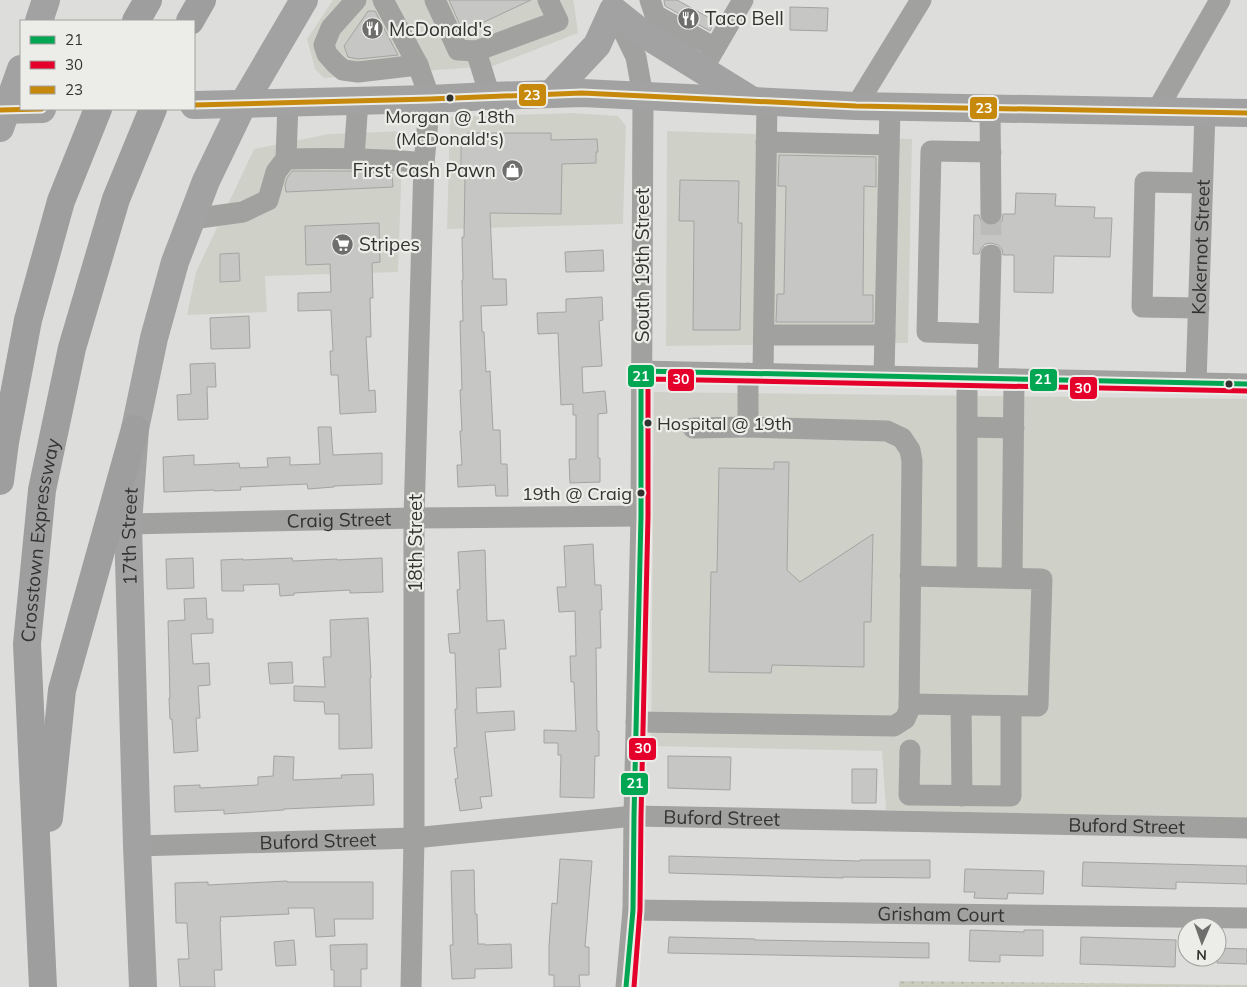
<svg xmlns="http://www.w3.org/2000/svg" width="1247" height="987" font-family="Mulish,sans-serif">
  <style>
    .built { fill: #cfd1c9 }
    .grass { fill: url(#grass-dots) }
    .building { fill: #c6c7c5; stroke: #a3a4a2 }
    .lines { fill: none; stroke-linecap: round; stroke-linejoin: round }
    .minor-tunnel { stroke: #bbbcba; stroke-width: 21; stroke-dasharray: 21 11; stroke-linecap: butt }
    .minor { stroke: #a1a1a0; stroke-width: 21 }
    .major { stroke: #a2a2a2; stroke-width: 28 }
    .highway { stroke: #9d9e9d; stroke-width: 28 }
    .bus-1-casing { stroke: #ecece8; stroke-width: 9 }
    .bus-2-casing { stroke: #ecece8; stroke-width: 9 }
    .bus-3-casing { stroke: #ecece8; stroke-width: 9 }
    .bus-1 { stroke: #00a651; stroke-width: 5 }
    .bus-2 { stroke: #e4002b; stroke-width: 5 }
    .bus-3 { stroke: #c6890c; stroke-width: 5 }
    .bus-dot { fill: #323231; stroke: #ecece8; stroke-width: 2 }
    .labels { text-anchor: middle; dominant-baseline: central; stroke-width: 4.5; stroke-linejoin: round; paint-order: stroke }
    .bus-label { font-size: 18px; fill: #323231; stroke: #ecece8 }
    .poi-label { font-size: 19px; fill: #323231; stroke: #ecece8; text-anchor: start }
    .street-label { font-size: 19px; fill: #323231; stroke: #ecece8 }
    .line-badge { stroke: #ecece8; stroke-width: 2 }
    .badge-label { font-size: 14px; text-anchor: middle; font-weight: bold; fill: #fff }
  </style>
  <defs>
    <pattern id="grass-dots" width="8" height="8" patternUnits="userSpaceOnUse" patternTransform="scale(1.25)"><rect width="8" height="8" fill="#c9ccbe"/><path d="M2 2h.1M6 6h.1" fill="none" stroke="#adb0a4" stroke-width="1.8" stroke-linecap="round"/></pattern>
  </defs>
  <rect width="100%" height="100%" fill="#dddedc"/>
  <path class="built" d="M333,0H573L574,3L578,33L493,66L324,78L315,69L307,39Z
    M573,113L618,116L626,126L623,224L447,229L450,117Z
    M403,131L398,272L265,276L267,312L187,315L196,272L254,149L329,134Z
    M667,131L912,139L908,343L666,346Z
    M654,392L1247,399V819L886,810L882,751L651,746Z"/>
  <path class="grass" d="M899,981L1247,985V987H899Z"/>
  <path class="building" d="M449,0H531L463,32Z
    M664,0H677L715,21L710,31L665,6L664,1Z
    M790,7L828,8L827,31L790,30Z
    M368,11H375L398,55L358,59L348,57L344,46Z
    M468,133H551V140L597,139L598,152H596V163L562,164L561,214L490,213L493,279H506L507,305L481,306L482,332H484L486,372L490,371L493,430H500L501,464H507L508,496H496L495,485L458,487L457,465H462L460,431H462L460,390H462L460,321H463L462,280H463L462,237H464L465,177H461V140Z
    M779,155L876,157V187L864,186L863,295H873V322H776L777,294H784L786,186H778Z
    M292,171H355L392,173L393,187L286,192L285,185L287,178Z
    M680,180L739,181L738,223H742L740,330H693L694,221H679Z
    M1016,193L1056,194L1055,206L1095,207L1094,218H1112L1110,257L1054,256L1053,293L1014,292V255H1003L1002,249L998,245L991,243L985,244L981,248L979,254H973L974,215H979L981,221L985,225L991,226L997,225L1002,221L1003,214H1015Z
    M379,223L380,262L372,263L373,298H370L371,337H366L369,391L375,390L376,412L340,414L338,375H331L330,351H333L331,310L298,311V293L331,292L330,264L306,265L305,226Z
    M603,250L604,271L566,272L565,252Z
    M239,253L240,281L220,282V254Z
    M602,297L603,320L599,321L602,366L582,367L583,393L605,391L607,413L598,414V458H600V482L570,483L569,459H576V415H573V404L561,405L558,333L538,334L537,313L566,312V299Z
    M249,316L250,348L211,349L210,318Z
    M215,363L216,387H207L208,419L178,420L177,395L191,394L190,364Z
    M318,427H331L333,455L382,453V484L334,486V487L308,489L307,484L240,487L241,490L214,491V490L164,492L163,457L194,455V465L239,463L240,468L268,467L267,458L290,457V465L320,464Z
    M774,462H789L787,570L800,582L873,534L871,622H864V667L772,665L771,673L709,672L711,572H717L719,468L774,469Z
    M593,544L595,585H601L602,610H600L601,648H596L597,731H599V756H595L594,798L560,797L561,755H558V743H544V730L576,731L574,682H571L570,656H576L575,611L559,612L557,587H566L564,546Z
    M485,550L487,621L504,620L506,649H499L501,687L476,688L477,713L514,711L515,730L485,732L492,796L480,797L482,808L460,811L455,779L458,778L454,748L457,747L455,709H457L455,653H450L448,634L460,633L457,590L460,589L458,552Z
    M193,558L194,588L167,589L166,559Z
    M292,558L293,561L337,559V560L382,558L383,592L350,593V590L294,593V595L280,596L279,584L243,585L244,591H222L221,560L243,559V560Z
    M206,598L207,619H213V633L191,634L193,664L209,663L210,685L198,686L200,718H196L198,751L174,753L172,719H170L169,698H170L168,621L185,620L184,599Z
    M368,618L371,678H370L372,748L339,749V714H325L324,702L294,701V686L325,687L323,657H331L330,620Z
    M292,662L293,683L270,684L268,663Z
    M274,756L294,757L293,780L342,778L341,775L373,774L374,805L284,809V810L224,814V810L175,812L174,786L200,785V788L258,785V777L273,776Z
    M668,756L731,757L730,790L668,788Z
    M852,769H877L876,803H852Z
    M669,856L860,861V860H930V878L843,877V878L669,873Z
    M560,859L592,861L585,947H589V975H579L580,987H554V975H549V947L552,903L557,904Z
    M1083,862L1247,866V884L1176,882V889L1082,886Z
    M965,869L1044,871L1043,894L1008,893L1007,899L974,898L975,892H964Z
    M474,870L475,914H477L478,944H485V945L511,944L512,968L475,969V978L452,979L450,945H453L451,871Z
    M287,881V882H373V919H334L335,936L316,937L314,908H288L289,914L220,917L221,921H220L222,970H214L215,987H180L178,959H189L187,923H176L175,883L208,882V885Z
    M970,930L1024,932V930H1043V956L1000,955V962L969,961Z
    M669,937L755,939V940L929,943V958L668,953Z
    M1081,937L1176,940L1175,967L1080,964Z
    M294,940L296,965L276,966L274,942Z
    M367,944V969H361V987H334V970H331L330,945Z
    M1217,948L1247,949V964L1217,963Z"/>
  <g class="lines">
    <path class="minor-tunnel" d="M991,214V255"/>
    <g class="minor">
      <path d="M356,0L331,28L324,45L327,54L335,63L343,70L358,72L418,65"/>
      <path d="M383,0L418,65L430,99L424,163L414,518V838L411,987"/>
      <path d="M435,0L458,50L476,51"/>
      <path d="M650,0L655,15L715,48"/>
      <path d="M615,14L636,57L643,96L641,516L634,816L633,910L626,987"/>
      <path d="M708,60L743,0"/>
      <path d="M490,96L476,51L558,21L548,0"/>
      <path d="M856,106L921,0"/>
      <path d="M990,108L991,214"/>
      <path d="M1156,112L1220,0"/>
      <path d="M766,142L889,145"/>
      <path d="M354,158L358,101"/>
      <path d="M286,159C332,158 378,158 424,163"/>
      <path d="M192,219L243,212L268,200L276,172L286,159L288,103"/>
      <path d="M1199,308L1142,307L1145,182L1202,183"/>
      <path d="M989,334L927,332L931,151L991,152"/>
      <path d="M764,335H885"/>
      <path d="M641,371L1247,384"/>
      <path d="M763,373L767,102"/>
      <path d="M884,376L890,107"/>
      <path d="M967,378V577"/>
      <path d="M988,378L991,255"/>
      <path id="s1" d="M1196,383L1205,112"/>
      <path d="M967,427L1014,428"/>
      <path d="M693,428L748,427"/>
      <path id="s2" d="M128,524L414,518L641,516"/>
      <path d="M1012,578L1014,379"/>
      <path d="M909,704L1038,706L1042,579L910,576"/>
      <path d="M961,705L962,796"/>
      <path d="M636,722L894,726L905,719L909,710L912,461L910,450L902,438L887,431L748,427V373"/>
      <path d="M910,750L909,795L1011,796V706"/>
      <path id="s3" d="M137,846L414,838L634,816L1247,828"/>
      <path id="s4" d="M633,910L1247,918"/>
    </g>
    <g class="major">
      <path d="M39,21L46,0"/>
      <path d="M551,94L597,45L613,10L638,30L751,100"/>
      <path d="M194,105L430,99L490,96L582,93L856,106L1247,113"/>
      <path d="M0,110L42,109"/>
      <path d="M0,128L21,69"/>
      <path id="s5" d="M143,987L137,846L128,524L135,429L154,338L175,262L206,181L243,104L304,0"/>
    </g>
    <g class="highway">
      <path d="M136,21L148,0"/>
      <path d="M190,21L202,0"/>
      <path d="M0,481L5,442L28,320L61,201L98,109"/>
      <path d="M49,818L62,690L135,429"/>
      <path id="s6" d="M43,987L27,644L42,490L72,348L116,199L153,109"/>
    </g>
    <defs>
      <path id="bus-1" d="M626,987L633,910L634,816L641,516V371L1247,384"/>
      <path id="bus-2" d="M634,987L640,910L641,816L648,516V379L1247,391"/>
      <path id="bus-3" d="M194,105L430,99L582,93L856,106L1247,113
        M0,110L42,109"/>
    </defs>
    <use href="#bus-1" class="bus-1-casing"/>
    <use href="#bus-2" class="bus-2-casing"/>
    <use href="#bus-3" class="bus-3-casing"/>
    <use href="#bus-1" class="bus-1"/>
    <use href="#bus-2" class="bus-2"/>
    <use href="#bus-3" class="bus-3"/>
  </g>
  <defs>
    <symbol id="restaurant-disc" viewBox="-11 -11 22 22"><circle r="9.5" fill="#6e6e6d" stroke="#ecece8"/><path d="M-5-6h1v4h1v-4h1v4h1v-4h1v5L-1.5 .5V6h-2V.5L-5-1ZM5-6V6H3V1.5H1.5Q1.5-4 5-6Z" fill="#fff"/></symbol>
    <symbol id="shop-disc" viewBox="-11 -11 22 22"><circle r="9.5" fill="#6e6e6d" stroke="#ecece8"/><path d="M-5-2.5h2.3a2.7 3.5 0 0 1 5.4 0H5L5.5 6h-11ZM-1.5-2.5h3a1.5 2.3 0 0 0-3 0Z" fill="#fff"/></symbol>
    <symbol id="supermarket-disc" viewBox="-11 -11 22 22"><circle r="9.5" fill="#6e6e6d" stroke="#ecece8"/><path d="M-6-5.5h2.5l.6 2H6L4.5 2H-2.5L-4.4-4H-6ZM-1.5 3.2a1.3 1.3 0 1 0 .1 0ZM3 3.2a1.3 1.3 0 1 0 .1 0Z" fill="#fff"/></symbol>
  </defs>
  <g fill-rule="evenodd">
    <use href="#restaurant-disc" x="676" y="6" width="25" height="25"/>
    <use href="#restaurant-disc" x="360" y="16" width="25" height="25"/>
    <use href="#shop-disc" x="500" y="158" width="25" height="25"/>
    <use href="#supermarket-disc" x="330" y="232" width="25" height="25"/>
  </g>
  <g class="bus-dot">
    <circle cx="450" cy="98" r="4.5"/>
    <circle cx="1229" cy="384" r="4.5"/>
    <circle cx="648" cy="423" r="4.5"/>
    <circle cx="641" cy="493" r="4.5"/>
  </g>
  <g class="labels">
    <g class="bus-label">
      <text x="450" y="116">Morgan @ 18th<tspan x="450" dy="22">(McDonald's)</tspan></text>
      <text x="657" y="423" text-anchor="start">Hospital @ 19th</text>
      <text x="632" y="493" text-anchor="end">19th @ Craig</text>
    </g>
    <g class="poi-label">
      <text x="705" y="18">Taco Bell</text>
      <text x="389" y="29">McDonald's</text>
      <text x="496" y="170" text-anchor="end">First Cash Pawn</text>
      <text x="359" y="244">Stripes</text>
    </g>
    <g class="street-label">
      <text stroke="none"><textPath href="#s1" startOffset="136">Kokernot Street</textPath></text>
      <text transform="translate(642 265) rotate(-90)">South 19th Street</text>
      <text stroke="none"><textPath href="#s2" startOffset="211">Craig Street</textPath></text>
      <text stroke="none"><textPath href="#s5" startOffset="451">17th Street</textPath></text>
      <text stroke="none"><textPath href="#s6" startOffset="448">Crosstown Expressway</textPath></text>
      <text transform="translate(415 543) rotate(-90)">18th Street</text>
      <text stroke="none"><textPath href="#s3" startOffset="586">Buford Street</textPath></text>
      <text stroke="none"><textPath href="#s3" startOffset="991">Buford Street</textPath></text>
      <text stroke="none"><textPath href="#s3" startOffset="181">Buford Street</textPath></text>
      <text stroke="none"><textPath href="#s4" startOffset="308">Grisham Court</textPath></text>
    </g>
  </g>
  <g class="line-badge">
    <rect x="518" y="83" width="29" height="24" rx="5" fill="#c6890c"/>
    <rect x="969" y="96" width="29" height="24" rx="5" fill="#c6890c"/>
    <rect x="627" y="364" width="28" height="24" rx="5" fill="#00a651"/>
    <rect x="1029" y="368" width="29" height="24" rx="5" fill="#00a651"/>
    <rect x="667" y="368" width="28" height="24" rx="5" fill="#e4002b"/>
    <rect x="1069" y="376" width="29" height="24" rx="5" fill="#e4002b"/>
    <rect x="628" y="737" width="29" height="24" rx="5" fill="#e4002b"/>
    <rect x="620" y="772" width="29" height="24" rx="5" fill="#00a651"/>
  </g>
  <g class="badge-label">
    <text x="532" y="100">23</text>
    <text x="984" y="113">23</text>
    <text x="641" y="381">21</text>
    <text x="1043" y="384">21</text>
    <text x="681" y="384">30</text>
    <text x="1083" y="393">30</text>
    <text x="643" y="753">30</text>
    <text x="635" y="788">21</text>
  </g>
  <rect x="20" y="20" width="175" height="90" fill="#ecece8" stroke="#a2a29f"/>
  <rect x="30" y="36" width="25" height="8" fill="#00a651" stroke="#a2a29f"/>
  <text x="65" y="45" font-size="15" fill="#323231">21</text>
  <rect x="30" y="61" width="25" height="8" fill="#e4002b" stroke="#a2a29f"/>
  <text x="65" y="70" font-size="15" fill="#323231">30</text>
  <rect x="30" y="86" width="25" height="8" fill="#c6890c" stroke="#a2a29f"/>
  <text x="65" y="95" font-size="15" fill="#323231">23</text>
  <g transform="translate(1202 942) rotate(182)"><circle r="24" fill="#ecece8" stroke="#a2a29f"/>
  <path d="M0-4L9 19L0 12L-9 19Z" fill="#6e6e6d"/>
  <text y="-8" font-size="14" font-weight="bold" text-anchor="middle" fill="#323231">N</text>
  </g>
</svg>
